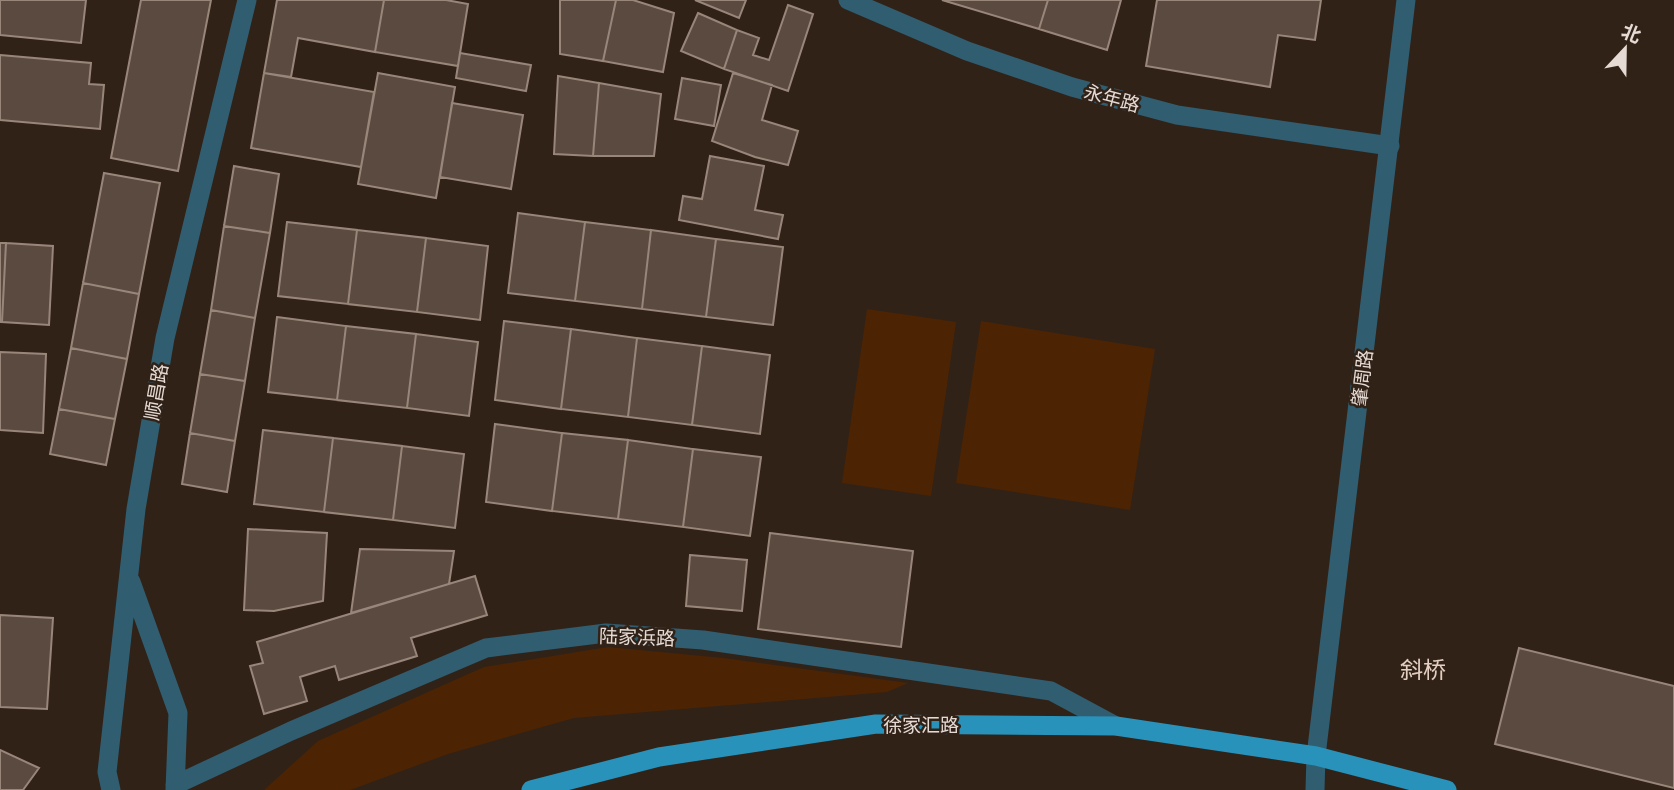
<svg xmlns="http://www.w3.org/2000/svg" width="1674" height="790" font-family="'IBM Plex Sans','Noto Sans SC',sans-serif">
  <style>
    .green { fill: #4c2403 }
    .building { fill: #5b4a3f; stroke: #99867b; stroke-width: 2 }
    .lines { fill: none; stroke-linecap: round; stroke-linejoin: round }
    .minor { stroke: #315d70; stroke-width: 19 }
    .tertiary { stroke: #315d70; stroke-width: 19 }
    .primary { stroke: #2992bb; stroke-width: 19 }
    .labels { text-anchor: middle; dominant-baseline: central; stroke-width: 5; stroke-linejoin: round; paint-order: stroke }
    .street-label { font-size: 19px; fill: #e5dad4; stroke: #312218 }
    .quarter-label { font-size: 23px; fill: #e4cfc2; stroke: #312218 }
  </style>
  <rect width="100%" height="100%" fill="#312218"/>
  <path class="green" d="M867,309L956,322L931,496L842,483Z
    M981,321L1155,349L1130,510L956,483Z
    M608,647L723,658L908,683L887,692L574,718L448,754L350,790H264L318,741L484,667Z"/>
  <path class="building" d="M0,0H86L81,43L0,35Z
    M141,0H211L178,171L111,158Z
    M277,0H384L375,52L298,38L291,77L264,73Z
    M384,0H446L468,4L458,66L375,52Z
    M560,0H616L603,61L560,54Z
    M616,0H633L674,13L663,72L603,61Z
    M695,0H746L739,18Z
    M942,0H1048L1039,29Z
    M1048,0H1121L1107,50L1039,29Z
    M1157,0H1321L1315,40L1278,35L1270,87L1146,66Z
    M788,5L813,14L788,91L724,69L737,30L759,38L753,55L769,60Z
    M698,13L737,30L724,69L681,51Z
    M460,53L531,65L526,91L456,78Z
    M0,55L91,63L89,84L104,85L100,129L0,120Z
    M264,73L374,92L361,167L251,148Z
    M378,73L455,87L436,198L358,184Z
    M733,73L772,85L762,120L798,131L788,165L755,157L712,141Z
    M558,76L599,83L593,156L554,154Z
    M682,78L721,85L714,126L675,119Z
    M599,83L661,94L654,156H593Z
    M452,103L523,115L511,189L440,177Z
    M710,156L764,166L755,210L783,215L778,239L679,220L683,196L702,199Z
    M234,166L279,174L270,233L224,226Z
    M104,173L160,183L139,294L83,283Z
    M518,213L585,222L575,301L508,293Z
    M287,222L357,230L348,304L278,296Z
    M585,222L651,230L642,309L575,301Z
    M224,226L270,233L255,318L211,310Z
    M357,230L426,238L417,312L348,304Z
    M651,230L716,239L706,317L642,309Z
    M426,238L488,246L480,320L417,312Z
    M716,239L783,247L773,325L706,317Z
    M0,243H6L2,322H0Z
    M6,243L53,246L49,325L2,322Z
    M83,283L139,294L127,359L71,348Z
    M211,310L255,318L245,381L200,374Z
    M277,317L346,326L337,400L268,392Z
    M504,321L571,329L561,409L495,400Z
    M346,326L416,334L407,408L337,400Z
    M571,329L637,338L628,417L561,409Z
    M416,334L478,342L469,416L407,408Z
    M637,338L702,346L692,425L628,417Z
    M702,346L770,355L760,434L692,425Z
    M71,348L127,359L115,419L59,409Z
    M0,352L46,354L43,433L0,430Z
    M200,374L245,381L235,441L190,433Z
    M59,409L115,419L106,465L50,454Z
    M495,424L562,433L552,511L486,502Z
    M263,430L333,438L324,512L254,504Z
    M190,433L235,441L227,492L182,484Z
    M562,433L628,440L618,519L552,511Z
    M333,438L402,446L393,520L324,512Z
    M628,440L693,449L683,527L618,519Z
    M402,446L464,454L455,528L393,520Z
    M693,449L761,457L750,536L683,527Z
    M248,529L327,533L323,601L274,611L244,610Z
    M770,533L913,551L901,647L758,629Z
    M360,549L454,551L449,584L351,613Z
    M690,555L747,560L742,611L686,606Z
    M475,576L487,615L411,638L417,656L339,680L335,666L300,677L307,701L264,714L250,666L263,663L257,642Z
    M0,615L53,618L47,709L0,707Z
    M1519,648L1674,686V788L1495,744Z
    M0,750L39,768L23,790H0Z"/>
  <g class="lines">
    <path class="minor" d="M848,0L967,51L1072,87L1177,115L1390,146
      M131,582L178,713L175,790
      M175,785L291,731L486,648L606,633L703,640L1051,691L1116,726
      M111,790L107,772L136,509L165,338L247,0"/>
    <path class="tertiary" d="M1315,790L1316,756L1406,0"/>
    <path class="primary" d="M531,790L659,757L876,724L1116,726L1316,756L1447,790"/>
  </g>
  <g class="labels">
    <g class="street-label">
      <text transform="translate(1112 98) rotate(15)">永年路</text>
      <text transform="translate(1362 378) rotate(-83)">肇周路</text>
      <text transform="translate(156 392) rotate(-80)">顺昌路</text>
      <text transform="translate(637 637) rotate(2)">陆家浜路</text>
      <text x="921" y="725">徐家汇路</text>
    </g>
    <g class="quarter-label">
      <text x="1423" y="669">斜桥</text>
    </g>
  </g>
  <g transform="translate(1625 49) rotate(22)" stroke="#312218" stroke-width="5" paint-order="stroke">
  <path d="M0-5L12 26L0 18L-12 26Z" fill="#e5dad4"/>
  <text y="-10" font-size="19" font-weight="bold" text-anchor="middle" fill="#e5dad4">北</text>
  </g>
</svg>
